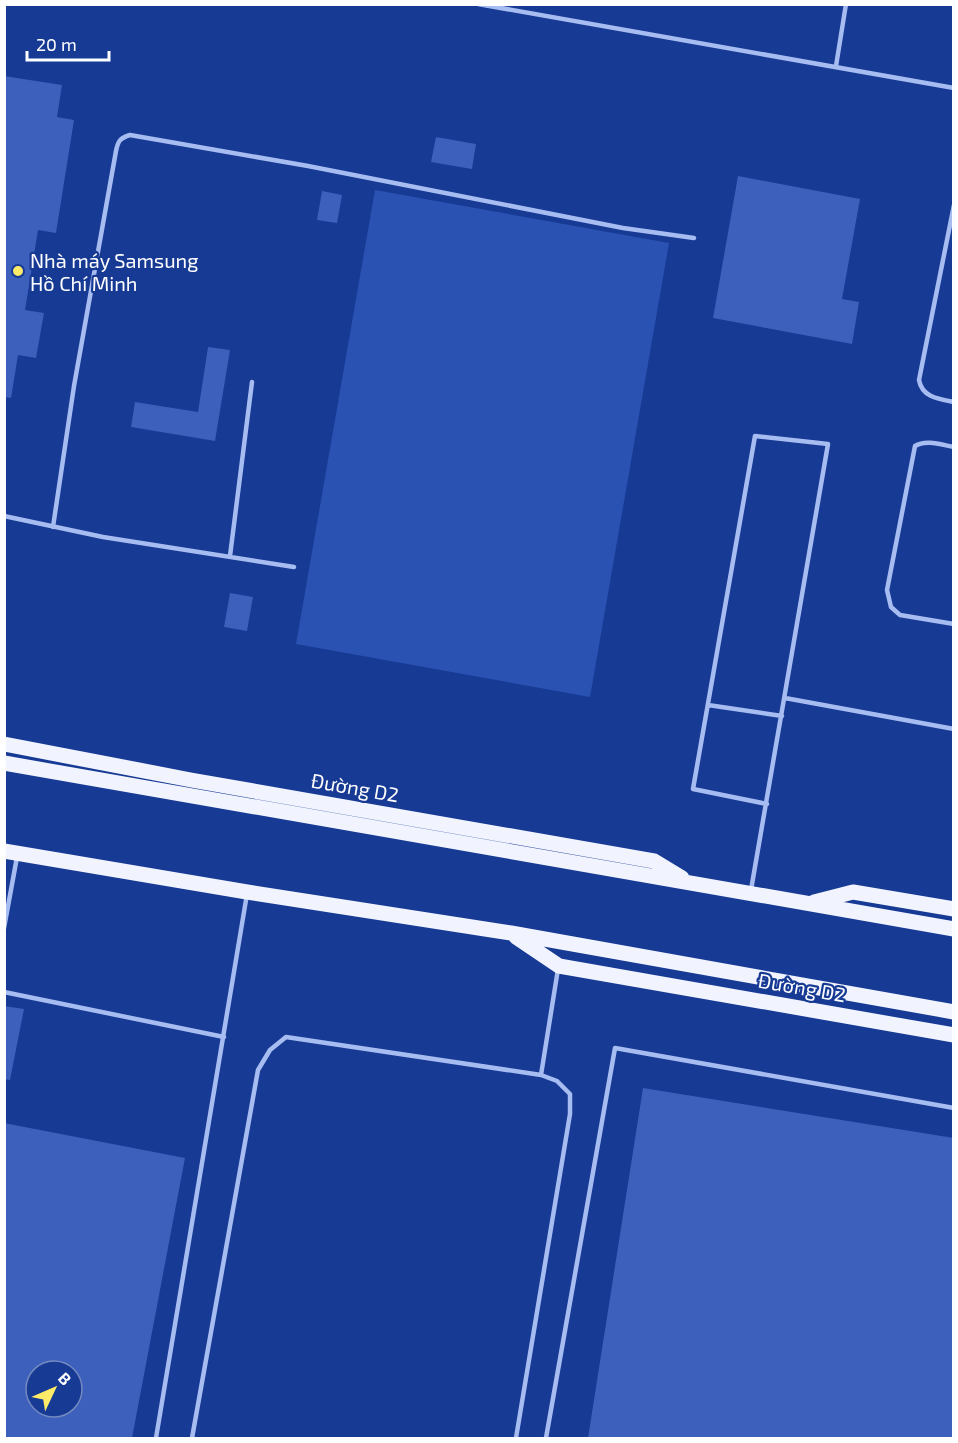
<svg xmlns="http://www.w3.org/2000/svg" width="958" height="1443" font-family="'Exo 2',sans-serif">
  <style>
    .green { fill: #2a52b3 }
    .building { fill: #3c60bb; fill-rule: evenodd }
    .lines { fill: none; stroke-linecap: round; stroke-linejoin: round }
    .service { stroke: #a7bdf1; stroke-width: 4.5 }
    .primary { stroke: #f1f4ff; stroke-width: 15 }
    .poi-dot { fill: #ffeb67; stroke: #173a94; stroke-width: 2 }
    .labels { text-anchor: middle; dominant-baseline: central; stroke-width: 4.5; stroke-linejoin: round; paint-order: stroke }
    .poi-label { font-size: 20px; fill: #fff; stroke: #173a94; text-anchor: start }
    .street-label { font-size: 20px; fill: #fff; stroke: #173a94 }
  </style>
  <rect width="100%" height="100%" fill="#173a94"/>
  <path class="green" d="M375,190L669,243L590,697L296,644Z"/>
  <path class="building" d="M4,76L62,85L57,117L74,120L56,233L38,230L25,310L44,313L36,358L18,355L11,398L4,397Z
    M436,137L476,144L472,169L431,162Z
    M738,176L860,199L842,299L859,302L852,344L713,318Z
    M322,191L342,195L337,223L317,220Z
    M208,347L230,350L215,441L131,427L135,402L198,412Z
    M230,593L253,597L247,631L224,627Z
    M4,1006L24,1009L10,1080L4,1079Z
    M643,1088L954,1138V1438H588Z
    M4,1123L185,1158L132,1438H4ZM36,1371H72V1407H36Z"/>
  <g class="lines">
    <path class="service" d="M478,4L954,88
      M836,66L846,4
      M954,205L919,380C922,397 938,399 954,402
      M954,447C942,445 926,439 915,446L887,590L891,607L900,615L954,624
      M4,516L103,537L294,567
      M53,527L74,386L116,151C118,141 120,138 130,135L308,166L623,228L694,238
      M230,556L252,382
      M785,698L954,729
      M708,705L782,716
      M751,890L828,444L755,436L693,789L767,804
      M4,928L17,857
      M4,992L224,1037
      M156,1438L247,894
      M192,1438L258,1070L270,1050L286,1037L541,1075
      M516,1438L570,1114V1094L557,1081L541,1075L558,969
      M546,1438L615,1048L954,1108"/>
    <path class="primary" d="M4,744L191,780L654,861L682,878
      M4,763L954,929
      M4,851L247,892L511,933L954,1012
      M814,902L853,892L954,909
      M516,937L559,966L954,1035"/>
  </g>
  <circle class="poi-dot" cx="18" cy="271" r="6"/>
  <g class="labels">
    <g class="poi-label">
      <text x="30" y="260">Nhà máy Samsung<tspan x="30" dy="23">Hồ Chí Minh</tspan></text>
    </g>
    <g class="street-label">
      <text transform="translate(355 787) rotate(10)">Đường D2</text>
      <text transform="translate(802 987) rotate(10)">Đường D2</text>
    </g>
  </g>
  <rect width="958" height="1443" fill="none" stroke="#ffffff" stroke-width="12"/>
  <g transform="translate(54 1389) rotate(46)"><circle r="28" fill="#173a94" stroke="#7489bf" stroke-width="1.5"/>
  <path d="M0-4.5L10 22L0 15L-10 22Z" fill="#ffeb67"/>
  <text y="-9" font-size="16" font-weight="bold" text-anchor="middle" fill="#ffffff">B</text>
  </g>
  <path d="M27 51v9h82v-9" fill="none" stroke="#ffffff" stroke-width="3"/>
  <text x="36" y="51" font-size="18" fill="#ffffff" stroke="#173a94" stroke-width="4.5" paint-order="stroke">20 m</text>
</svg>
